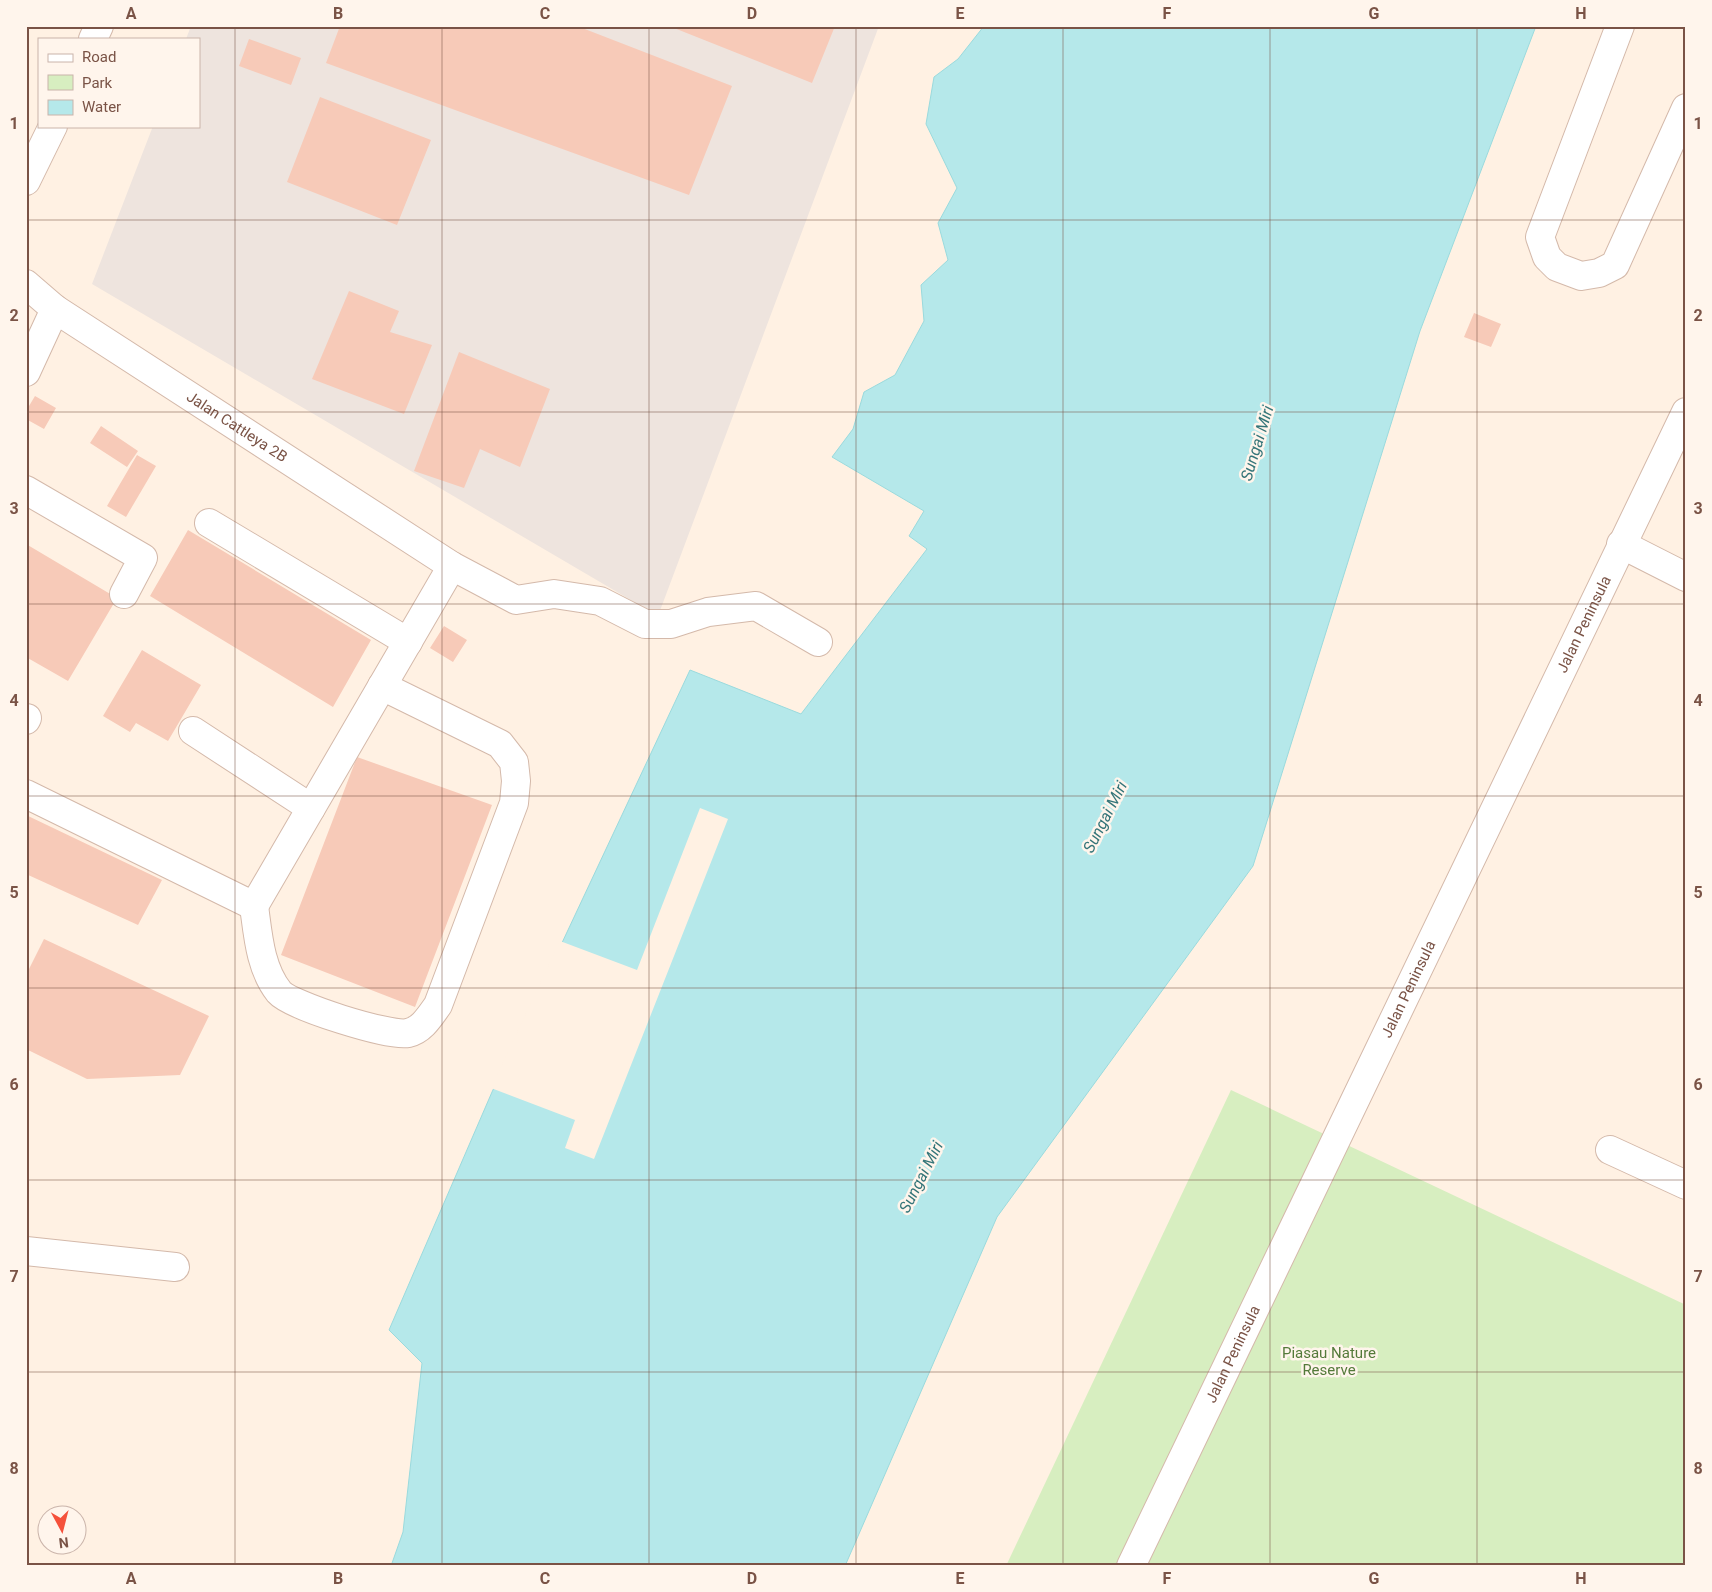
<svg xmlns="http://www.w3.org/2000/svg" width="1712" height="1592" font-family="Roboto,sans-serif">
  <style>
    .industrial { fill: #eee4de }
    .green { fill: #d7eec0 }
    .water { fill: #b5e8ea; stroke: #9adadd }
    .pier { fill: #fff1e3 }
    .building { fill: #f7cab8 }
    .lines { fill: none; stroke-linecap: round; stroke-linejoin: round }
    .minor-casing { stroke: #d4b9aa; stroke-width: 30 }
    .minor { stroke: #fff; stroke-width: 28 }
    .grid { fill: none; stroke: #7a5346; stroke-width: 1; stroke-opacity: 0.55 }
    .labels { text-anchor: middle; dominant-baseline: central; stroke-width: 5; stroke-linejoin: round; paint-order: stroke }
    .street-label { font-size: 15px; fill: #7a5346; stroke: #fff5ec }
    .park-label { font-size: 15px; fill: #547a3a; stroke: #fff5ec }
    .water-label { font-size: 16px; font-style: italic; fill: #357579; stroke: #fff5ec }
    .neatline { fill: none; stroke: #7a5346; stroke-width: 2 }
    .grid-label { font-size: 16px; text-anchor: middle; font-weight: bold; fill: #7a5346 }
  </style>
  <rect width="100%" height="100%" fill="#fff1e3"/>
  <path class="industrial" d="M191,26H879L658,616L92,284L153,126H199V39H186Z"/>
  <path class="green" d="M1231,1090L1686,1305V1566H1006Z"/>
  <path class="water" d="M984,26H1536L1420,331L1253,866L997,1217L845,1566H391L403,1532L422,1363L389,1330L492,1092L690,670L801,714L927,549L909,536L924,511L832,457L853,429L864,392L895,375L924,321L921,285L948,260L938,223L957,188L926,124L934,77L958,59Z"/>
  <path class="pier" d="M700,808L728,819L594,1159L565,1148L575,1120L491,1088L560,941L637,970Z"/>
  <path class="building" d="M340,26H577L732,86L689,195L326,63Z
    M669,26H835L812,83Z
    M249,39L301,58L291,85L239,66Z
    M320,97L431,140L397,225L287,182Z
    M349,291L399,311L390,332L432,345L404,414L312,379Z
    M1474,313L1501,324L1491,347L1464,337Z
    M459,352L550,389L520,467L480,449L464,488L414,471Z
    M35,396L56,408L44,429L26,419V411Z
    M101,426L138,451L127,467L90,443Z
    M137,455L156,466L126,517L107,506Z
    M188,530L371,640L333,707L150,596Z
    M26,544L117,598L68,681L26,657Z
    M444,626L467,640L453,662L430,648Z
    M142,650L201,685L168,741L136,723L130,732L103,716Z
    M357,757L492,805L415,1007L281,955Z
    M26,815L162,880L138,925L26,874Z
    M44,939L209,1016L180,1075L87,1079L26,1049V975Z"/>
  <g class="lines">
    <defs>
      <g id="minor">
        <path d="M1620,26L1540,237L1547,257L1557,267L1581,276L1599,273L1615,265L1686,108"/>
        <path d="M93,39L99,26"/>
        <path d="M26,181L53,126"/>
        <path id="s1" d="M26,284L55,309L452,566L516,600L554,594L600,601L645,624H671L708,612L756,606L818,642"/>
        <path d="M26,372L55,309"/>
        <path d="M26,490L143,558L124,594"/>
        <path d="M209,523L408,642"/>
        <path d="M1621,544L1686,577"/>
        <path d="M26,720L27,718"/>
        <path d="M193,731L311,808"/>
        <path d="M26,794L254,906L452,566"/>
        <path d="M254,906C258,935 260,968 279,992C291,1006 390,1037 408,1033C422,1030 430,1016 438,1005L514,803L516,781L514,762L500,744L382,686"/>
        <path d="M1610,1150L1686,1185"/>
        <path d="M26,1251L175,1267"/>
        <path id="s2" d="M1131,1566L1686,412"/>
      </g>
    </defs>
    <use href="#minor" class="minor-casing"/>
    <use href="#minor" class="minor"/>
  </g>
  <path class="grid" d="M235,26V1566M442,26V1566M649,26V1566M856,26V1566M1063,26V1566M1270,26V1566M1477,26V1566M26,220H1686M26,412H1686M26,604H1686M26,796H1686M26,988H1686M26,1180H1686M26,1372H1686"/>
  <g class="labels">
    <g class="street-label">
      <text stroke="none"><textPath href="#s1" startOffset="255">Jalan Cattleya 2B</textPath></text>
      <text stroke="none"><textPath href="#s2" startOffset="1045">Jalan Peninsula</textPath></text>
      <text stroke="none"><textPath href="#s2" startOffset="640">Jalan Peninsula</textPath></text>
      <text stroke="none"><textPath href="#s2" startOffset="235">Jalan Peninsula</textPath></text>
    </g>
    <g class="park-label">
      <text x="1329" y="1353">Piasau Nature<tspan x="1329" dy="17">Reserve</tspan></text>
    </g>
    <g class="water-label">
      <text transform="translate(1257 443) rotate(-73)">Sungai Miri</text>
      <text transform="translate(1105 817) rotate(-63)">Sungai Miri</text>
      <text transform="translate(921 1177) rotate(-63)">Sungai Miri</text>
    </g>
  </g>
  <rect width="1712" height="1592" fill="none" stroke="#fff5ec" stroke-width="55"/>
  <rect x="38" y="38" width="162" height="90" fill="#fff5ec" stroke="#cab4aa"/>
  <rect x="48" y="54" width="25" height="8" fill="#ffffff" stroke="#cab4aa"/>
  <text x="82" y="62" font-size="15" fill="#7a5346">Road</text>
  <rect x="48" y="75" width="25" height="15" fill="#d7eec0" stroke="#cab4aa"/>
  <text x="82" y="88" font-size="15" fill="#7a5346">Park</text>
  <rect x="48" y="100" width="25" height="15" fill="#b5e8ea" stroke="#cab4aa"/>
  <text x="82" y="112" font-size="15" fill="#7a5346">Water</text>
  <g transform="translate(62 1530) rotate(173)"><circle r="24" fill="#fff5ec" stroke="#cab4aa"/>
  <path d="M0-4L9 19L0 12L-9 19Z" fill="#f5513b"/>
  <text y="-8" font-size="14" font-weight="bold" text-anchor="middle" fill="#7a5346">N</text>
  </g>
  <rect x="28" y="28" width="1656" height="1536" class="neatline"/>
  <g class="grid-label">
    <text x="131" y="19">A</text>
    <text x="338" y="19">B</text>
    <text x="545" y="19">C</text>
    <text x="752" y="19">D</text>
    <text x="960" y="19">E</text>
    <text x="1167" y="19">F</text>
    <text x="1374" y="19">G</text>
    <text x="1581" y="19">H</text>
    <text x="14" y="129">1</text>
    <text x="1698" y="129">1</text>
    <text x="14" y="321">2</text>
    <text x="1698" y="321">2</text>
    <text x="14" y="514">3</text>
    <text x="1698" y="514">3</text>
    <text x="14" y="706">4</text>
    <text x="1698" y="706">4</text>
    <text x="14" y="898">5</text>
    <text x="1698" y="898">5</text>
    <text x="14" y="1090">6</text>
    <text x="1698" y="1090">6</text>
    <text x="14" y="1282">7</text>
    <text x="1698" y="1282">7</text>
    <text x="14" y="1474">8</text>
    <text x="1698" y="1474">8</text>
    <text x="131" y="1584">A</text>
    <text x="338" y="1584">B</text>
    <text x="545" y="1584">C</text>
    <text x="752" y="1584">D</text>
    <text x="960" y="1584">E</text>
    <text x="1167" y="1584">F</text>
    <text x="1374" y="1584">G</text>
    <text x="1581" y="1584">H</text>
  </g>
</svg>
